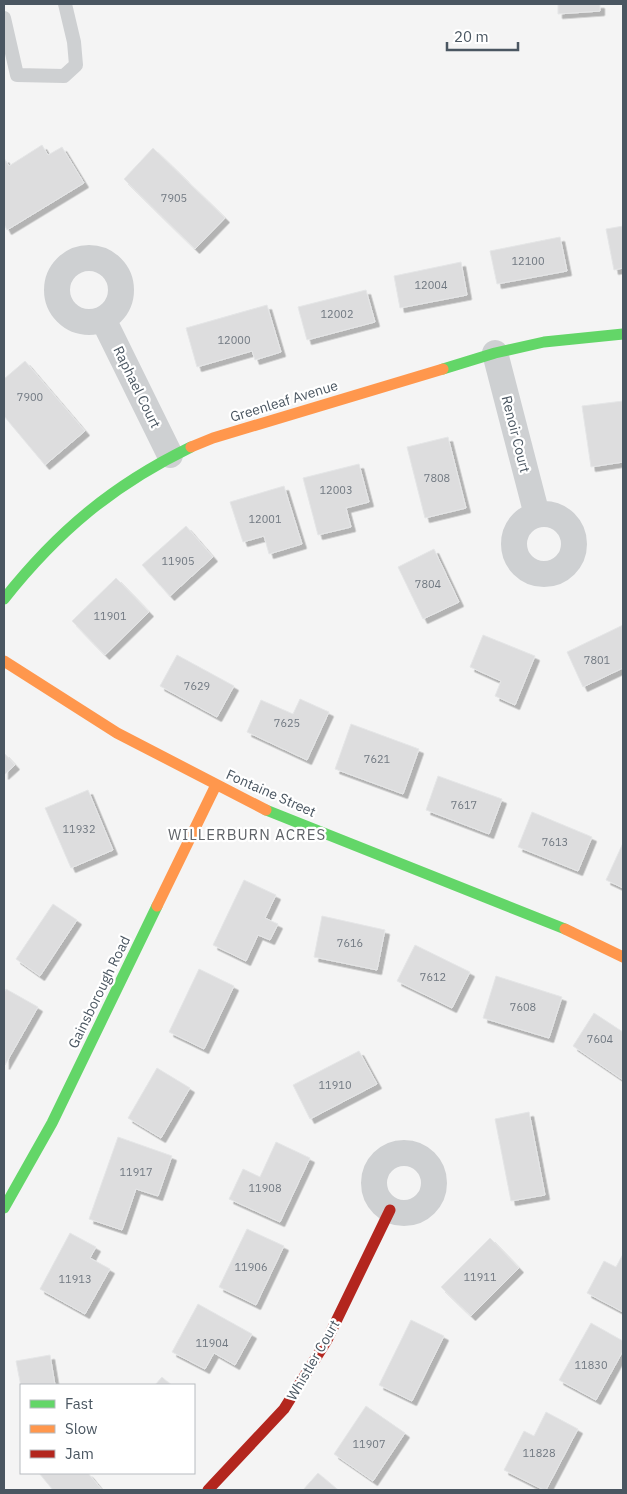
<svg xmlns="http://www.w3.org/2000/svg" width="627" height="1494" font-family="'IBM Plex Sans',sans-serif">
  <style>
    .building { fill: #ddddde; stroke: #e5e6e7; filter: url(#shadow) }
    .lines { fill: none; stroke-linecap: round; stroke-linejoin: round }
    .lane { stroke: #ced0d2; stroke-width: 14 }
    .street { stroke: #ced0d2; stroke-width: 26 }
    .fast { stroke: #63d668; stroke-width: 11 }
    .slow { stroke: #ff974d; stroke-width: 11 }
    .jam { stroke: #b3261e; stroke-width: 11 }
    .labels { text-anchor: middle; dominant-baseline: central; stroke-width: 4.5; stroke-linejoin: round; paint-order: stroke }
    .number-label { font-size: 11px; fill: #707881 }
    .street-label { font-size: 14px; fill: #4a5661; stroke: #fff }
    .neighbourhood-label { font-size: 15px; letter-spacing: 1px; fill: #5f6368; stroke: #fff }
  </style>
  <defs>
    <filter id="shadow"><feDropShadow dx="4.5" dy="4.5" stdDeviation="0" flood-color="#0004"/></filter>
  </defs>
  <rect width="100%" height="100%" fill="#f4f4f4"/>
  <path class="building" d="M558,4H600V11L558,14Z
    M42,145L48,155L62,147L84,183L7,230L4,224V158L9,166Z
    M153,148L225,218L195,249L124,179Z
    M623,226V268L614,270L606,229Z
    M560,237L567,271L497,284L490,251Z
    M461,262L467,295L400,308L394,276Z
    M366,290L375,322L307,340L298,307Z
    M267,305L281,352L255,360L252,351L197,367L186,328Z
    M25,361L85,431L45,465L4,416V379Z
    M623,401V462L591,467L582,406Z
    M448,437L466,508L425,518L407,447Z
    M359,464L369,502L346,508L351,527L318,535L303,478Z
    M284,486L302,544L269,554L264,536L243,542L230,502Z
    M186,526L213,557L170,596L142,565Z
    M434,549L459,602L423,619L398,567Z
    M116,578L149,612L105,655L72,621Z
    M623,625V668L583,687L567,652Z
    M483,635L535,656L515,705L495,696L501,681L470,667Z
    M177,655L234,686L217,717L160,686Z
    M300,699L329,712L307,760L247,732L261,700L293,714Z
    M351,724L419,749L403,794L335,769Z
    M4,753L15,765L4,775Z
    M438,776L502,799L489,834L426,810Z
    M88,790L113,850L71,868L45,808Z
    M532,812L592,837L578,871L518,847Z
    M623,843V888L606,880Z
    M244,880L276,895L265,918L278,924L270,940L258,935L246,961L213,945Z
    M53,904L77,920L40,976L16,959Z
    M322,916L385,930L377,970L314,957Z
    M415,945L470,972L452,1008L397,981Z
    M199,969L234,986L204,1049L169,1032Z
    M496,976L562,997L549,1038L483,1018Z
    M6,989L38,1007L5,1065L4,993Z
    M594,1013L623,1032V1080L573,1046Z
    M359,1051L377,1084L310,1119L293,1085Z
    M157,1068L190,1088L161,1138L128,1118Z
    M529,1112L545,1195L511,1201L495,1119Z
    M118,1137L172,1156L158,1196L136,1189L122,1230L89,1219Z
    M276,1142L310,1158L280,1222L229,1199L243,1169L260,1177Z
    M247,1229L284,1246L256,1305L219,1287Z
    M70,1233L96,1247L90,1258L110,1269L85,1314L40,1289Z
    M490,1238L519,1268L471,1316L441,1287Z
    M623,1254V1312L587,1293L604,1261L616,1267Z
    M198,1304L252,1334L235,1365L214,1353L205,1369L172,1352Z
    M411,1320L444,1336L412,1401L379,1385Z
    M591,1323L623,1341V1351L596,1400L559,1380Z
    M50,1355L55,1385L21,1387L16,1361Z
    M162,1377L171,1385H155Z
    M366,1406L405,1433L373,1481L334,1454Z
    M546,1412L578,1429L546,1490H544L504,1470L524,1431L534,1436Z
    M39,1473H88L102,1490H53Z
    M318,1473L338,1490H303Z"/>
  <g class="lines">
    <path class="lane" d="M4,18L17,75L64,76L76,65L74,42L65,4"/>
    <path class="street" d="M57 290a32 32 0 1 1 64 0a32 32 0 1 1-64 0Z
      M103,319L170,455
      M495,353L537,515
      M514 544a30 30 0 1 1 60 0a30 30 0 1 1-60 0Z
      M374 1183a30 30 0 1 1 60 0a30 30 0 1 1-60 0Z"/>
    <path class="fast" d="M443,369L495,353L544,342L623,334
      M4,599C58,531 113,485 191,447
      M266,810L565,929
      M4,1208L52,1123L157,906"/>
    <path class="slow" d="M191,447L213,438L443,369
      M4,661L117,733L266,810
      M157,906L216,785
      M565,929L623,957"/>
    <path class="jam" d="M208,1490L284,1409L327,1340L390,1210"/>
  </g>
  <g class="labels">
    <g class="number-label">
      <text x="174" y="198">7905</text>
      <text x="528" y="261">12100</text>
      <text x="431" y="285">12004</text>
      <text x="337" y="314">12002</text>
      <text x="234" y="340">12000</text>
      <text x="30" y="397">7900</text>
      <text x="437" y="478">7808</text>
      <text x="336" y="490">12003</text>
      <text x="265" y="519">12001</text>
      <text x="178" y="561">11905</text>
      <text x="428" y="584">7804</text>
      <text x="110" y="616">11901</text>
      <text x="597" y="660">7801</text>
      <text x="197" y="686">7629</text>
      <text x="287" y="723">7625</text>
      <text x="377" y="759">7621</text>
      <text x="464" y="805">7617</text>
      <text x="79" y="829">11932</text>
      <text x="555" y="842">7613</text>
      <text x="350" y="943">7616</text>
      <text x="433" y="977">7612</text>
      <text x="523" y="1007">7608</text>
      <text x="600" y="1039">7604</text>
      <text x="335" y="1085">11910</text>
      <text x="136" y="1172">11917</text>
      <text x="265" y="1188">11908</text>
      <text x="251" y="1267">11906</text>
      <text x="480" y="1277">11911</text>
      <text x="75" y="1279">11913</text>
      <text x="212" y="1343">11904</text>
      <text x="591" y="1365">11830</text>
      <text x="369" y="1444">11907</text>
      <text x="539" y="1453">11828</text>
    </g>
    <g class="street-label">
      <text transform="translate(137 387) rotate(64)">Raphael Court</text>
      <text transform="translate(284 401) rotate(-17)">Greenleaf Avenue</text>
      <text transform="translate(516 434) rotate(76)">Renoir Court</text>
      <text transform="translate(271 793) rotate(24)">Fontaine Street</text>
      <text transform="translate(99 992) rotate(-64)">Gainsborough Road</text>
      <text transform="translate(313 1360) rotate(-60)">Whistler Court</text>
    </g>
    <g class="neighbourhood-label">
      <text x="247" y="834">WILLERBURN ACRES</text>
    </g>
  </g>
  <rect width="627" height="1494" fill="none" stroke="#4a5661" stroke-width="10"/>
  <rect x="20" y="1384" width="175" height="90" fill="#ffffff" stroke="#b7bbc0"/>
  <rect x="30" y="1400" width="25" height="8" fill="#63d668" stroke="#b7bbc0"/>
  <text x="65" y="1409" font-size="15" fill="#4a5661">Fast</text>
  <rect x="30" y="1425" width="25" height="8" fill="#ff974d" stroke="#b7bbc0"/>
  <text x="65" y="1434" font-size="15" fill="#4a5661">Slow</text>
  <rect x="30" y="1450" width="25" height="8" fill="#b3261e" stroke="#b7bbc0"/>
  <text x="65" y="1459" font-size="15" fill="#4a5661">Jam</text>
  <path d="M447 42v8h71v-8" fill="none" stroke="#4a5661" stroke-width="2.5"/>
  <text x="454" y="42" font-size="15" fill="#4a5661" stroke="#ffffff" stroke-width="4" paint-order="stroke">20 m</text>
</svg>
